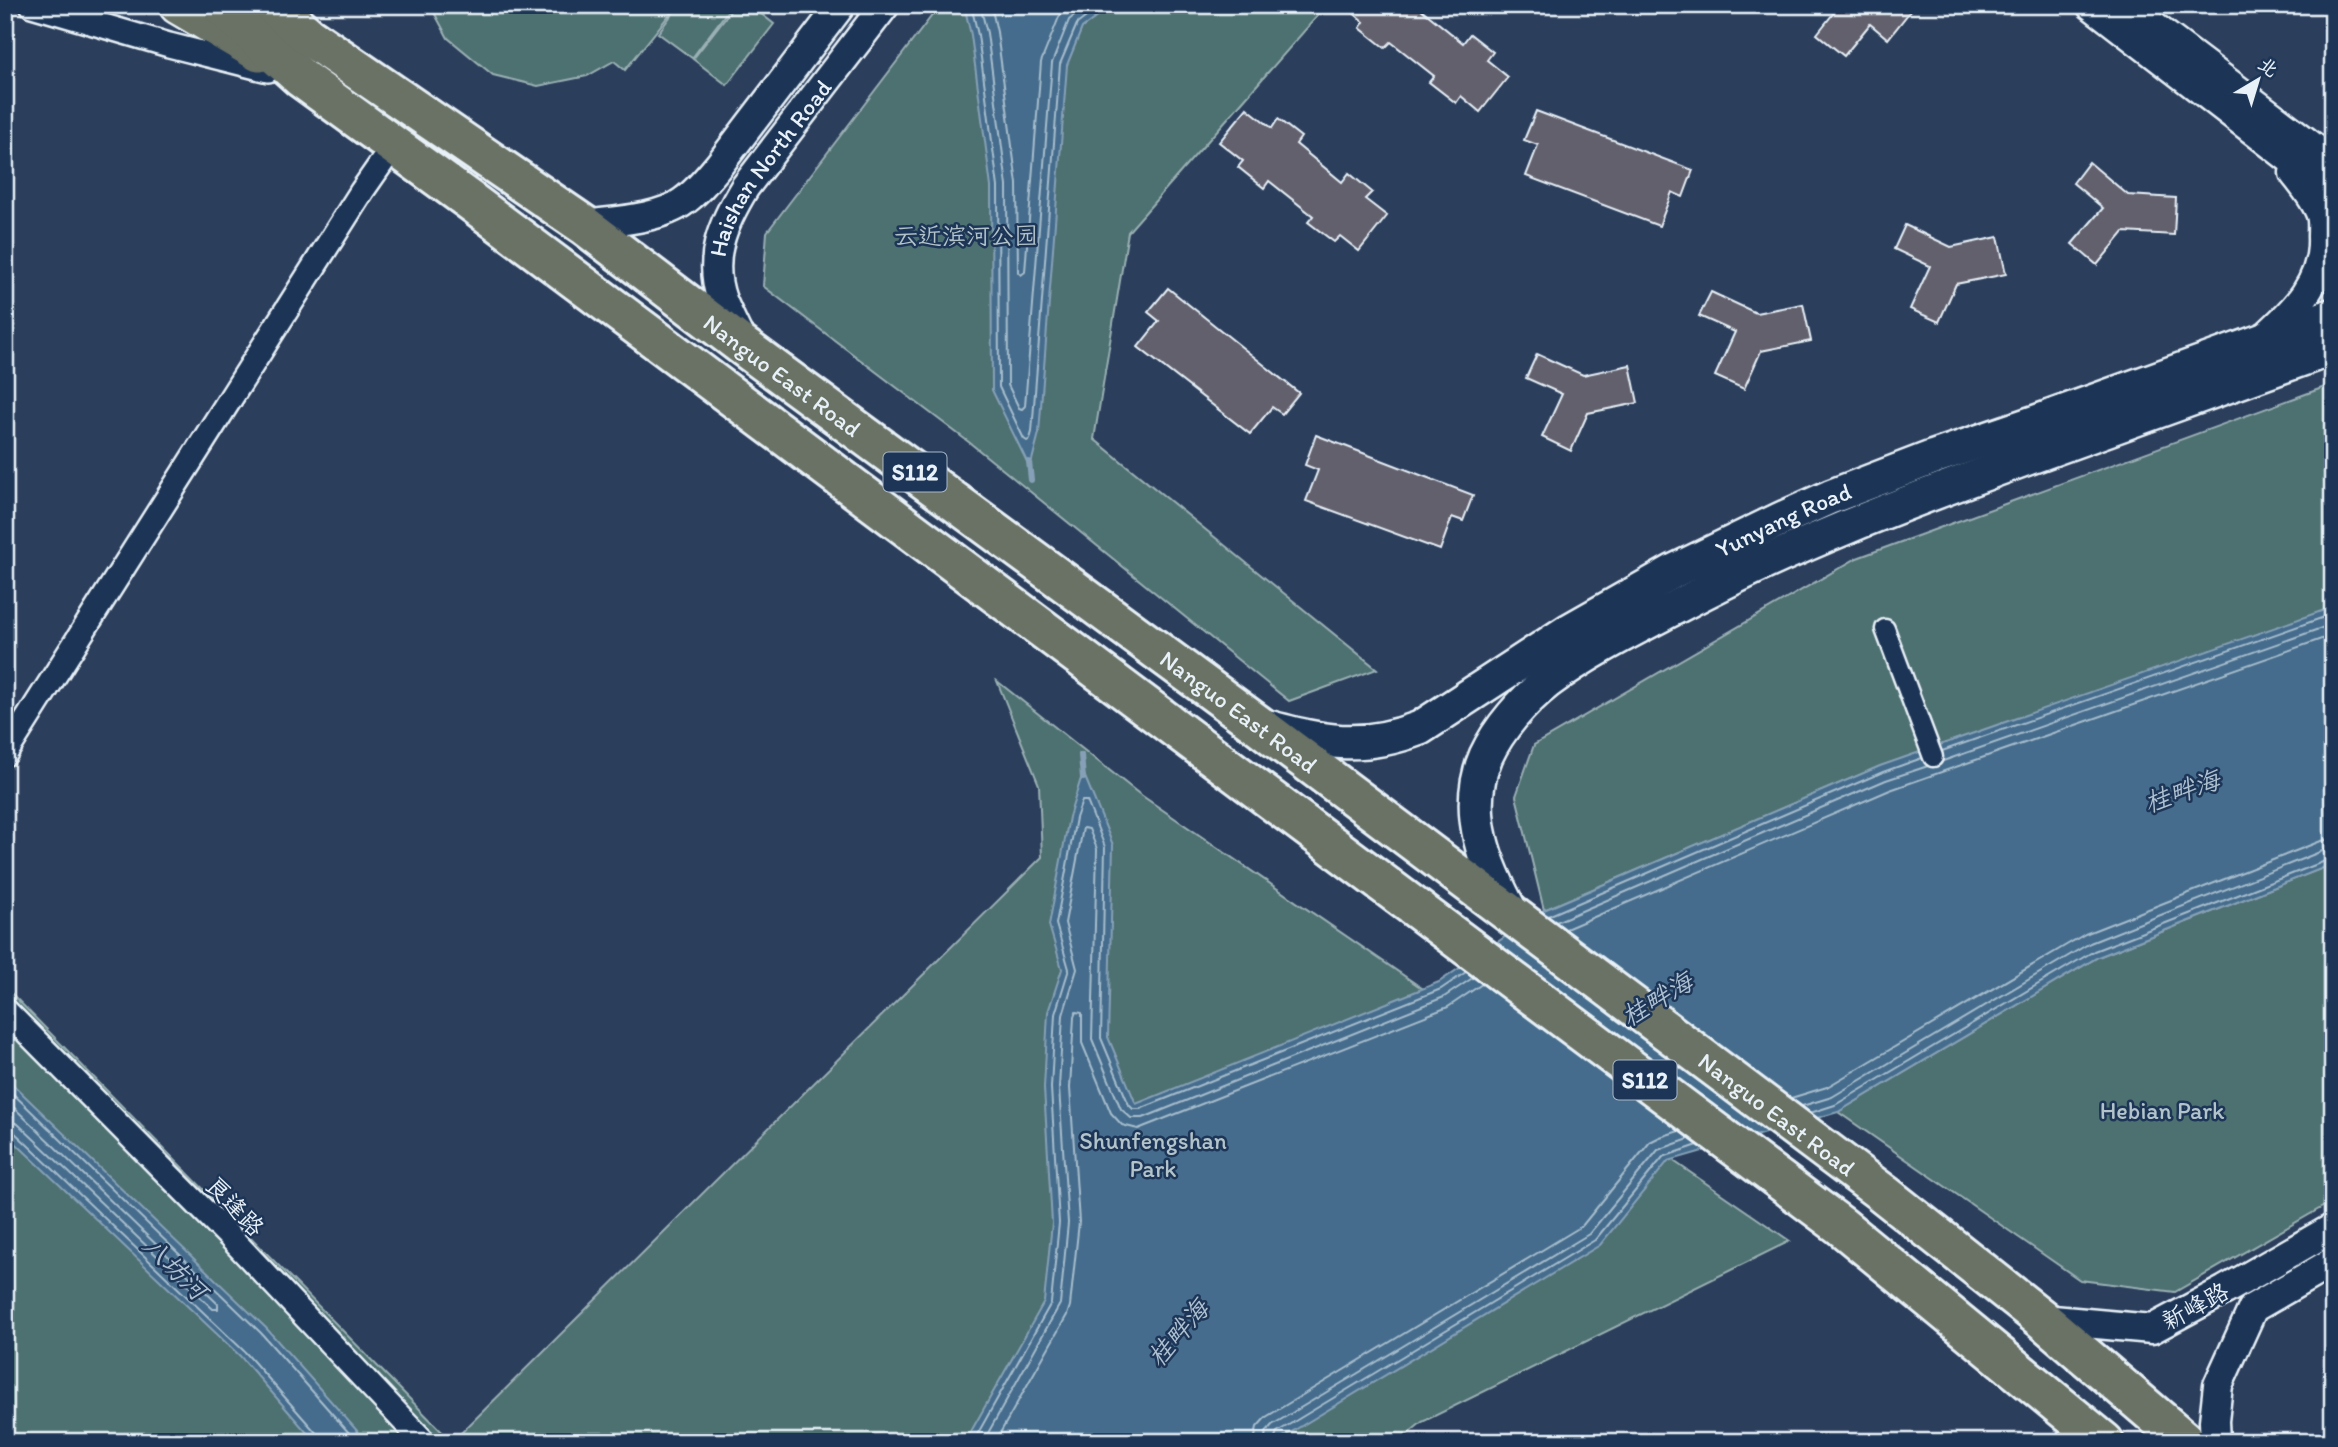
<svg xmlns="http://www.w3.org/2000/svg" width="2338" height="1447" font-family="Itim,'LXGW WenKai TC',sans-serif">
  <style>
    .green { fill: #4d7071; stroke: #9ab0b4; stroke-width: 2 }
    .water { fill: #446c8c; stroke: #86a1b7; stroke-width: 2 }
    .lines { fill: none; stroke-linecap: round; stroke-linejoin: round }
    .shore { stroke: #a6bccd; stroke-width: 2 }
    .stream { stroke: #86a1b7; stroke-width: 6 }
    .building { fill: #64616e; stroke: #e8f1f8; stroke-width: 2 }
    .pedestrian-casing { stroke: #e8f1f8; stroke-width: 23 }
    .minor-casing { stroke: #e8f1f8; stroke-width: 28 }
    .tertiary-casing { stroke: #e8f1f8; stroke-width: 33 }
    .secondary-casing { stroke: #e8f1f8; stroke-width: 38 }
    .primary-casing { stroke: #e8f1f8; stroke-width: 42 }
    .trunk-casing { stroke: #e8f1f8; stroke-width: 44 }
    .pedestrian { stroke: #1d3557; stroke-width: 18 }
    .minor { stroke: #1d3557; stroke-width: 23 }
    .tertiary { stroke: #1d3557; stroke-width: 28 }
    .secondary { stroke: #1d3557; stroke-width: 33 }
    .primary { stroke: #6a7165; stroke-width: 37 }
    .trunk { stroke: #6a7165; stroke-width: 38 }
    .labels { text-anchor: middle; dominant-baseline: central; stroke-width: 5; stroke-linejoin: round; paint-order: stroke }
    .shield { fill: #1d3557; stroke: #abb9c8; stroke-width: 2 }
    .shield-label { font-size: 23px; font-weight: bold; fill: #e8f1f8 }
    .street-label { font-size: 24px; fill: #e8f1f8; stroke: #1d3557 }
    .park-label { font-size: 24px; fill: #b2c4c9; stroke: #1d3557 }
    .water-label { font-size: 26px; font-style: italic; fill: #afc2d2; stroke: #1d3557 }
  </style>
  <rect width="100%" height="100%" fill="#2b3e5c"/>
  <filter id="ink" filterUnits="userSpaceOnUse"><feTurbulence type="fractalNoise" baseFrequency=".0143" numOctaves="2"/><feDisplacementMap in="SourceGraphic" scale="14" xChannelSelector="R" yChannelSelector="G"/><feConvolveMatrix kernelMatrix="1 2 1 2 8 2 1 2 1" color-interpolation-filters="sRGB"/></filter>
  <g filter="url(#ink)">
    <path class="green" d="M430,5H677L625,70L614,61L587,76L538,86L493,75L448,38Z
      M679,5H732L692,58L658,33Z
      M735,5H750L774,24L727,85L693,59Z
      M940,5H1327L1128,232L1094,439L1377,669L1289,701L970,443L763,286L767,232Z
      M2333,384V619L1881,766L1544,910L1516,796L1534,745L1857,558Z
      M997,681L1138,793L1790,1241L1422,1422L1398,1442H5V987L452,1442L1042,857L1039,785Z
      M2333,864V1201L2175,1292L2080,1280L1838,1112L2098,957Z"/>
    <path class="water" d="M964,5H1113L1082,28L1067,65L1039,433L1030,468L992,390L991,187L971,35Z
      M2333,607V864L2098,957L1838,1112L1668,1161L1600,1245L1275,1442H965L1044,1302L1052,1223L1044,1088L1048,1012L1062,969L1049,925L1069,817L1083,772L1113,845L1108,1037L1136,1104L1439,982L1544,910L1880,766Z
      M5,1077L266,1328L367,1442H315L240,1356L5,1133Z"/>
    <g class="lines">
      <path class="shore" d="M971,5L978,35L998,187L999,387L1024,439L1027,441L1030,439L1032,432L1060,64L1077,24L1102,5
        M980,5L987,33L1007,186L1008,385L1019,408L1022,409L1025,406L1052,63L1069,20L1087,5
        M991,5L997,32L1017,184L1018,272L1021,275L1025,272L1041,62L1059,17L1069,5
        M1942,751L2333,614
        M1943,761L2333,624
        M1548,916L1883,772L1922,758
        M1556,922L1886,780L1928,766
        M1566,929L1890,790L2333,635
        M5,1086L261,1333L357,1442
        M1791,1098L1827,1087L2085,934L2321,841L2333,839
        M5,1099L218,1304V1309H213L18,1124L5,1119
        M1802,1106L1832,1097L2090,943L2325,850L2333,849
        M1810,1113L1835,1105L2094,951L2333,858
        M5,1128L13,1131L245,1352L318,1435L320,1442
        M973,1442L1051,1303L1059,1223L1051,1088L1055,1014L1069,969L1056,924L1076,818L1082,801H1087L1105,847L1101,1038L1129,1105L1133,1109H1140L1441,989L1466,972
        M983,1442L1060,1304L1068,1223L1059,1088L1063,1015L1077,969L1065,923L1083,828L1089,829L1097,849L1092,1039L1121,1109L1131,1118H1143L1444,997L1474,977
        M995,1442L1067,1315L1070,1306L1079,1222L1070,1088L1074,1017L1076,1012L1082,1013V1043L1111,1113L1122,1125L1138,1129L1448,1007L1482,984
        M1254,1442L1257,1427L1266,1417L1582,1226L1650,1142L1660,1137L1679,1131
        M1264,1442L1266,1432L1272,1425L1589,1234L1658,1150L1689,1139
        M1273,1442L1277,1432L1595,1240L1663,1157L1698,1145"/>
      <path class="stream" d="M1029,462L1031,480
        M1081,755L1083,778"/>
    </g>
    <path class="building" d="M1344,5H1416L1463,43L1470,34L1493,52L1487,60L1508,77L1480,112L1461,96L1456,103L1429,82L1434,76L1391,42L1385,48L1360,28L1364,22Z
      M1840,5H1915L1888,39L1870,24L1844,56L1817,34Z
      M1247,108L1272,128L1278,119L1301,137L1296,144L1342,182L1349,173L1372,192L1365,199L1387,216L1359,251L1340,236L1334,242L1308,222L1313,216L1269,181L1264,188L1238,167L1243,161L1219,142Z
      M1536,111L1693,170L1683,197L1672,192L1659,226L1526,176L1538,145L1524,140Z
      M2089,162L2128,195L2176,198L2174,235L2124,232L2097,265L2072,244L2103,208L2073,183Z
      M1905,225L1951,247L1998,237L2006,274L1956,284L1939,322L1910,309L1930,266L1894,249Z
      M1168,288L1299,393L1282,414L1272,407L1250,434L1138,347L1159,321L1148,312Z
      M1711,292L1756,313L1803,304L1811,341L1761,351L1744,389L1715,376L1735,332L1699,316Z
      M1537,354L1583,375L1630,365L1638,403L1588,413L1571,451L1542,437L1562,394L1526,378Z
      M1316,435L1473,495L1463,521L1452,517L1440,550L1306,501L1318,470L1305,465Z"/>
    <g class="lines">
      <defs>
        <path id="pedestrian" d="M1885,629L1933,757"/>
        <path id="minor" d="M32,5L169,45L268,70
          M5,754L362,191L394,145
          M5,1010L230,1237L424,1442"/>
        <g id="tertiary">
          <path d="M2091,5L2333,192"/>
          <path d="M2125,5L2333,162"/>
          <path d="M584,225C613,221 661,219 684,201C698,191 708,178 719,165L841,5"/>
          <path d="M2264,338C2295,310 2324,282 2322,237C2322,230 2323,221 2321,215C2316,200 2303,185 2294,173"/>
          <path id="s1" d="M743,345C736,330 728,315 722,300C707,258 723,223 745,187L885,5"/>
          <path d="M2042,1319L2152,1329L2225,1290L2333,1228"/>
          <path d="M2215,1442L2214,1421L2218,1385L2253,1308L2333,1262"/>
        </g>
        <g id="secondary">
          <path id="s2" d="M1264,726C1324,742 1359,751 1420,728L1570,630L1674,571L1779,520L1830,497L1934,457L2039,421L2333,315"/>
          <path d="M1513,916C1486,867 1462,812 1486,756C1499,728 1523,701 1547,682C1587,652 1634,629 1678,606C1789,546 1907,502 2025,459C2128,422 2230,385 2333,348"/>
        </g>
        <path id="primary" d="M178,5L259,53"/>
        <g id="trunk">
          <path d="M220,5L301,78L469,200L1841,1226L2104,1442"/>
          <path id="s3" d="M273,5L308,36L584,225L744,347L1257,724L1884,1194L2042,1319L2186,1442"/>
        </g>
      </defs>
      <use href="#pedestrian" class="pedestrian-casing"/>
      <use href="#minor" class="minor-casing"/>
      <use href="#tertiary" class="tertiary-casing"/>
      <use href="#secondary" class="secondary-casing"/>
      <use href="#primary" class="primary-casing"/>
      <use href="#trunk" class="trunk-casing"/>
      <use href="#pedestrian" class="pedestrian"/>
      <use href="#minor" class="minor"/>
      <use href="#tertiary" class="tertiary"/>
      <use href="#secondary" class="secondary"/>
      <use href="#primary" class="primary"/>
      <use href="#trunk" class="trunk"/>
    </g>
  </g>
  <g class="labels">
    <g class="shield">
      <rect x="883.5" y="452.5" width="63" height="39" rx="5"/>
      <rect x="1613.5" y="1060.5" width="63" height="39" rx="5"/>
    </g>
    <g class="shield-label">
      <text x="915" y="472">S112</text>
      <text x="1645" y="1080">S112</text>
    </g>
    <g class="street-label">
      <text stroke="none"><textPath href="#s1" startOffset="198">Haishan North Road</textPath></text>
      <text stroke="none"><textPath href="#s3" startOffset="630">Nanguo East Road</textPath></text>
      <text stroke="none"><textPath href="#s2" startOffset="579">Yunyang Road</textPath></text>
      <text stroke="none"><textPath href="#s3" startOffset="1197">Nanguo East Road</textPath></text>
      <text stroke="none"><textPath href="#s3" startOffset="1869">Nanguo East Road</textPath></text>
      <text transform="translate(235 1206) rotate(46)">良逢路</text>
      <text transform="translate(2195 1306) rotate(-28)">新峰路</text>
    </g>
    <g class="park-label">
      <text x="966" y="235">云近滨河公园</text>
      <text x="2162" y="1110">Hebian Park</text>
      <text x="1153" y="1140">Shunfengshan<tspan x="1153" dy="28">Park</tspan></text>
    </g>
    <g class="water-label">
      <text transform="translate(2182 791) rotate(-19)">桂畔海</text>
      <text transform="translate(1657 999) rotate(-31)">桂畔海</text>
      <text transform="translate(175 1268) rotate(44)">八坊河</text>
      <text transform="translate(1178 1333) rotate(-49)">桂畔海</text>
    </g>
  </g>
  <rect width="2338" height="1447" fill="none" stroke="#1d3557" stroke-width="28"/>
  <rect x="14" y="14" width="2310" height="1419" fill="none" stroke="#e8f1f8" stroke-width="2.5" filter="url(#ink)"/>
  <g transform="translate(2258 80) rotate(38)" stroke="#1d3557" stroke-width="5" paint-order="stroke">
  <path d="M0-5L12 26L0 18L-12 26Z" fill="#e8f1f8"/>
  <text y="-10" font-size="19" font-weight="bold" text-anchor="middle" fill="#e8f1f8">北</text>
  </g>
</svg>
